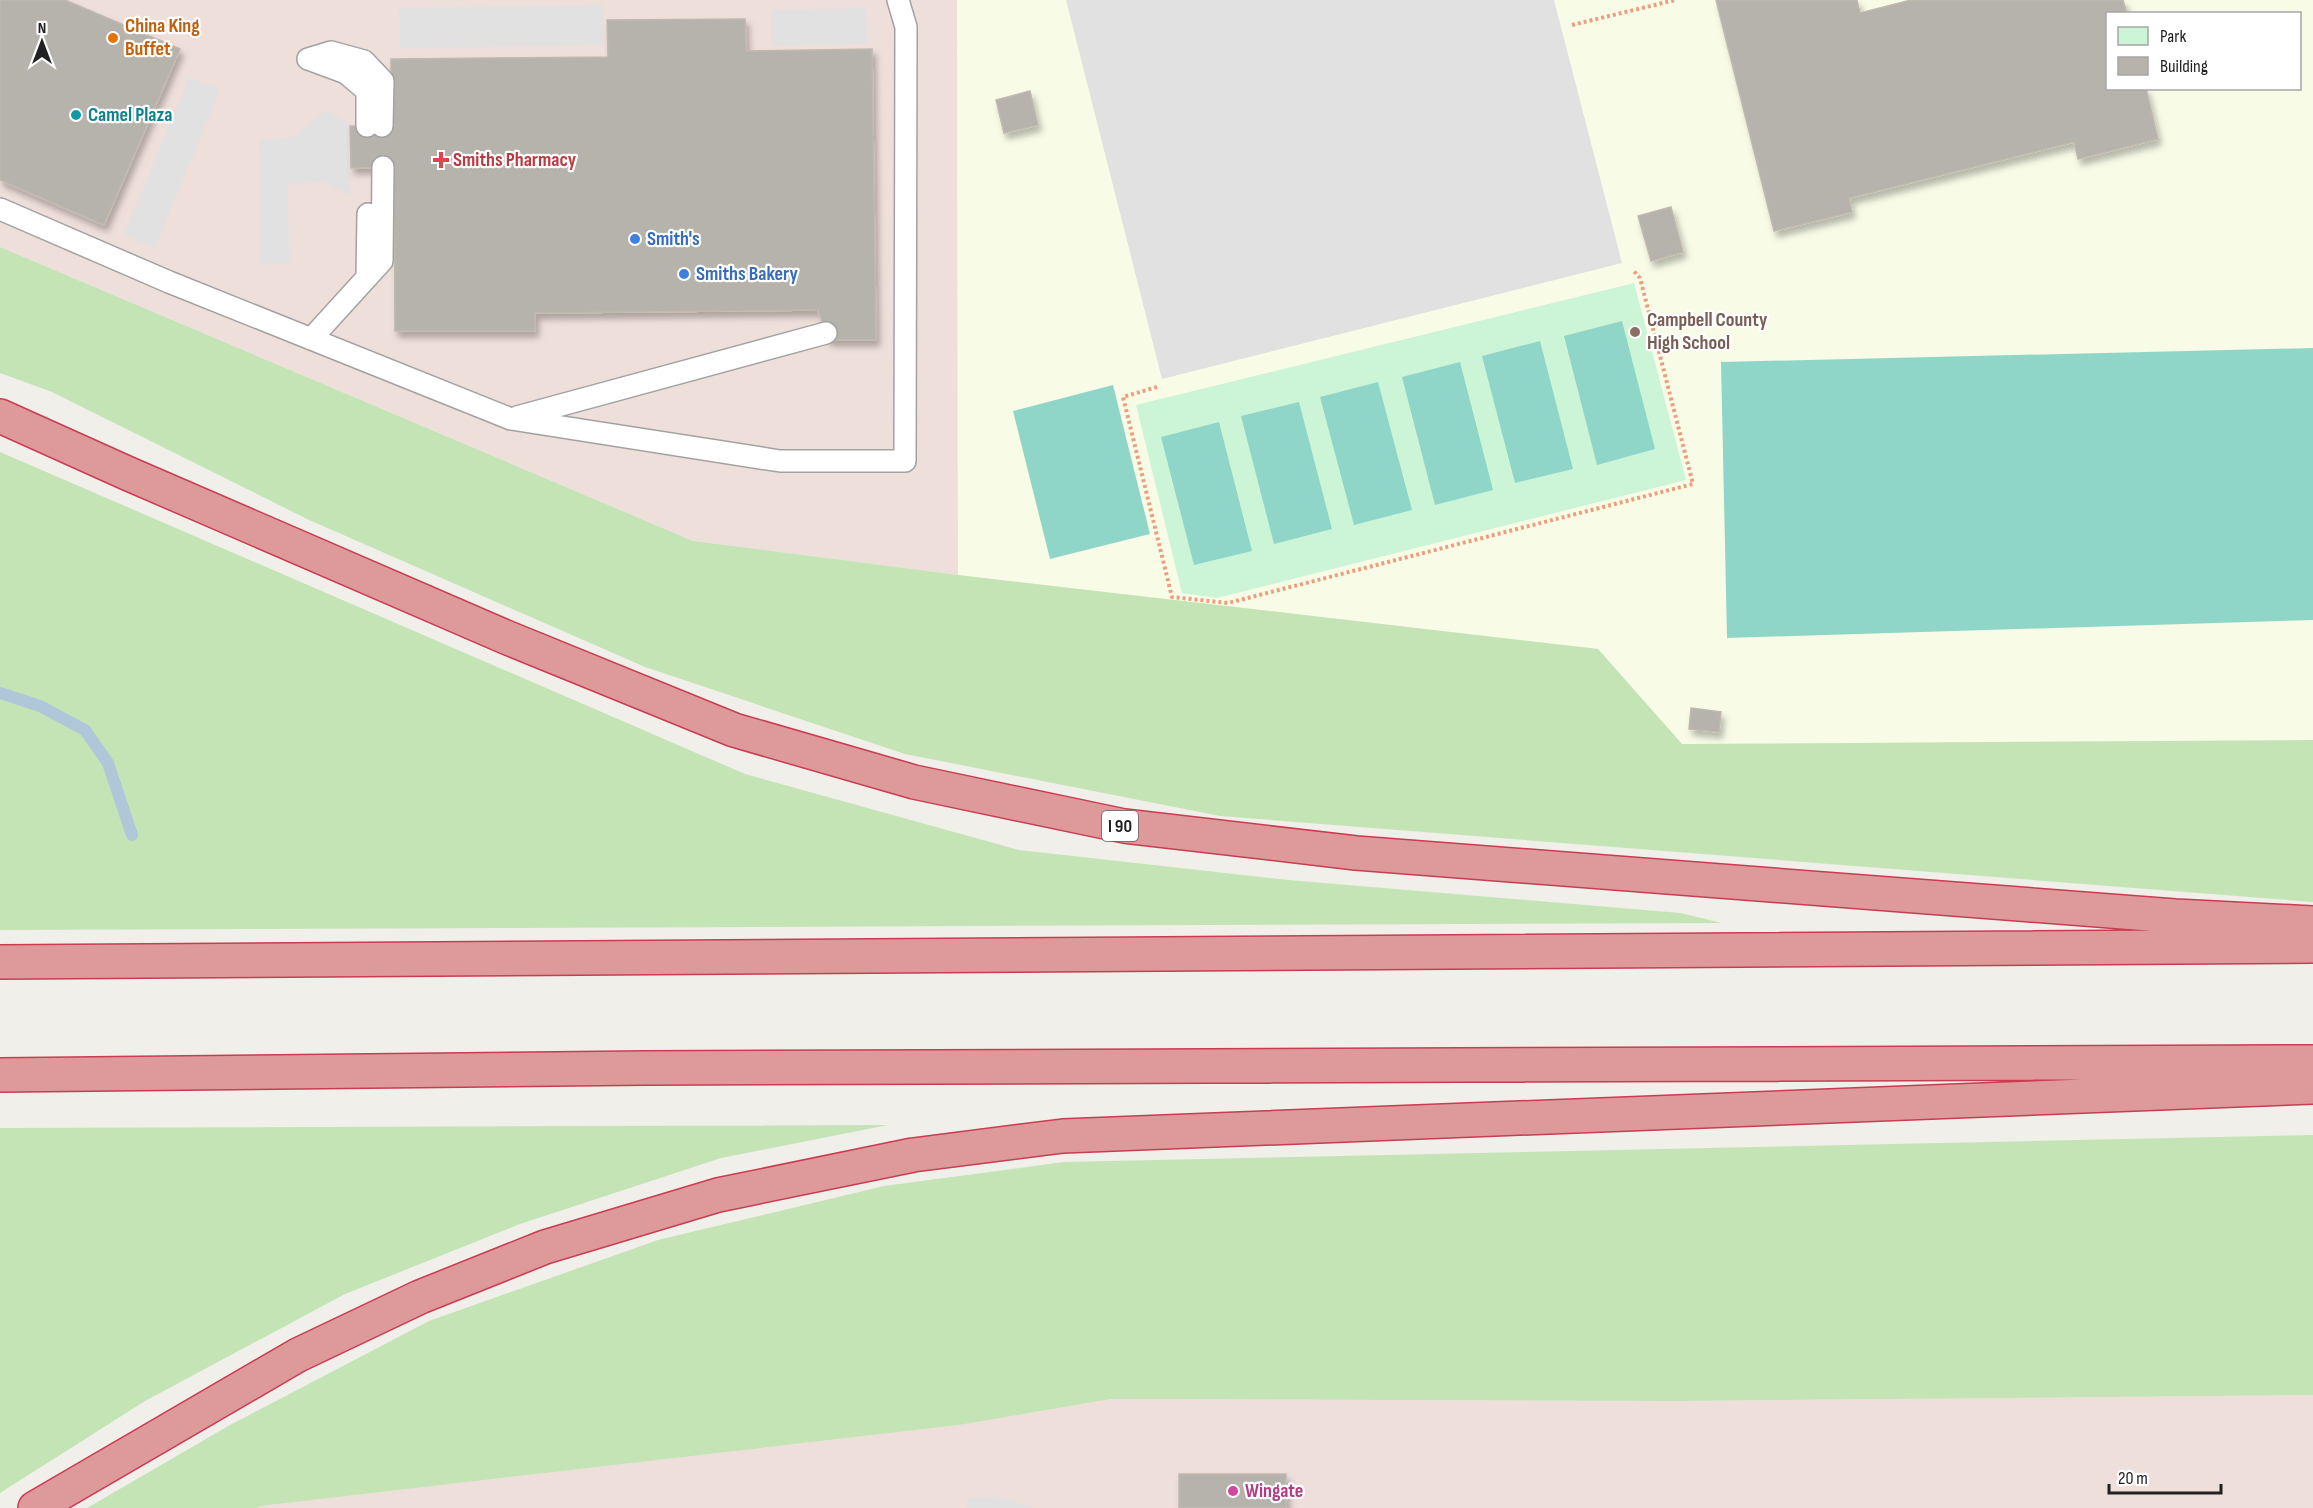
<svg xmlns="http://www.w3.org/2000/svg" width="2313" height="1508" font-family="'Sofia Sans Condensed',sans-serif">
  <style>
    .commercial { fill: #efdfdb }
    .education { fill: #f8fce7; fill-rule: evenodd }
    .grass { fill: #c4e4b5 }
    .park { fill: #ccf4d7 }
    .pitch { fill: #90d6c8 }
    .parking { fill: #e1e1e1 }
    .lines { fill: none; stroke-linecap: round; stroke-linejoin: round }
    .stream { stroke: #afc7d9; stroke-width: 12 }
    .building { fill: #b6b2ac; stroke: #c1b9ad; stroke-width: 1.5; filter: url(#shadow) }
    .lane-casing { stroke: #a2a2a2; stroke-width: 24 }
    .highway-casing { stroke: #c93c52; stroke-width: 36 }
    .path { stroke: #eb9f7f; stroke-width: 4; stroke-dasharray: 3 3; stroke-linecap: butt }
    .lane { stroke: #fff; stroke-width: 21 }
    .highway { stroke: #de9a9a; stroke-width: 33 }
    .food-dot { fill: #e8710a; stroke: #fff; stroke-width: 2 }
    .culture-dot { fill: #0f9aa8; stroke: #fff; stroke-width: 2 }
    .health-dot { fill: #e0444e; stroke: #fff; stroke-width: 2 }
    .shop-dot { fill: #3f7fe0; stroke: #fff; stroke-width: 2 }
    .education-dot { fill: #8d6e63; stroke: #fff; stroke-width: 2 }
    .hotel-dot { fill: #d1479c; stroke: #fff; stroke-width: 2 }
    .labels { text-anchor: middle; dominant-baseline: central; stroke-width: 4.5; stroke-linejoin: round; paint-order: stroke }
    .shield { fill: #fff; stroke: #646464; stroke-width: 1.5 }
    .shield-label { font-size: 18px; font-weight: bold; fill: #212121 }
    .food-label { font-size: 20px; font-weight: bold; fill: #c56008; stroke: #fff; text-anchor: start }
    .culture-label { font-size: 20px; font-weight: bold; fill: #0d838f; stroke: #fff; text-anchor: start }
    .health-label { font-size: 20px; font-weight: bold; fill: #be3a42; stroke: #fff; text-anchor: start }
    .shop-label { font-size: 20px; font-weight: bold; fill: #366cbe; stroke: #fff; text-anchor: start }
    .education-label { font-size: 20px; font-weight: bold; fill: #785e54; stroke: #fff; text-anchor: start }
    .hotel-label { font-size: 20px; font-weight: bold; fill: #b23c85; stroke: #fff; text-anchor: start }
  </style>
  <defs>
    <filter id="shadow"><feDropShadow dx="3.5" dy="6" stdDeviation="3" flood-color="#0004"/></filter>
  </defs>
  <rect width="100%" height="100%" fill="#f0efe9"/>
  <path class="commercial" d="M0,0H957L958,575L693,541L0,247Z
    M2313,1395V1508H257L261,1506L959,1425L1111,1399L1679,1401Z"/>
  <path class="education" d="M957,0H2313V740L1682,744L1598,649L958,575ZM2108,14H2300V88H2108Z"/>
  <path class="grass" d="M0,247L693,541L958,575L1598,649L1682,744L2313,740V902L1220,816L905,754L645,667L307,519L52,392L0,373Z
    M0,452L745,774L1019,850L1288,880L1680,913L1722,923L0,930Z
    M888,1125L721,1158L520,1224L345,1294L145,1401L0,1493V1128Z
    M2313,1135V1395L1679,1401L1111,1399L959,1425L261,1506L257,1508H87L230,1425L429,1321L658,1240L884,1186L1064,1162Z"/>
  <path class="park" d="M1634,283L1686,480L1217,598L1182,593L1136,405Z"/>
  <path class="pitch" d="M1622,321L1655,449L1597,465L1564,336Z
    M1540,341L1573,469L1515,483L1482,356Z
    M2313,348V620L1727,638L1721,362Z
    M1460,362L1493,490L1435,505L1402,377Z
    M1378,382L1412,510L1354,525L1320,397Z
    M1113,385L1150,534L1050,559L1013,411Z
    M1299,402L1332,529L1274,544L1241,416Z
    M1219,422L1252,551L1194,565L1161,437Z"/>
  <path class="parking" d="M1066,0H1554L1622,263L1162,379Z
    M603,5L604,45L400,48L399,8Z
    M866,8L867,44L771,46V10Z
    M189,77L220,90L155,248L124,235Z
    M327,110L349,124L350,196L323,182L288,184L289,263L260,264L259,140L291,138Z
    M999,1497L1033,1508H967V1498Z"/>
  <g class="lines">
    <path class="stream" d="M0,693L40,706L85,730L108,763L132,835"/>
  </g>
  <path class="building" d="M0,0H65L180,49L104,225L0,180Z
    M1716,0H1857L1860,13L1911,0H2123L2127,14H2108V88H2146L2158,139L2078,159L2074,142L1849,198L1852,212L1774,231Z
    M745,19L746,51L872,49L876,340H828L818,310L535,313V331H395L394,167L351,168L350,126H391V59L608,57L607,20Z
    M1030,91L1038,125L1004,133L996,100Z
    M1671,207L1683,252L1651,261L1638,216Z
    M1691,708L1721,712L1719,732L1689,729Z
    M1179,1474H1286V1508H1179Z"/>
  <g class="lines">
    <defs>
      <path id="lane" d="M308,59L331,52L364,61L383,81L382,126
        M308,59L346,73L367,91V126
        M0,209L169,282L511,419L780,461H905L906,27L898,0
        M367,276L368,214
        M311,339L382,261L383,167
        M517,417L826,333"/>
      <path id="highway" d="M0,416L129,474L508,638L734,730L914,782L1124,826L1356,853L2175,916L2313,923
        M0,962L2313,946
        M0,1075L646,1068L2313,1062
        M35,1508L298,1355L420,1297L545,1247L718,1195L913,1155L1063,1136L2313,1087"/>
    </defs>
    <use href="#lane" class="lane-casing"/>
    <use href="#highway" class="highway-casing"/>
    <path class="path" d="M1572,25L1675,0
      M1157,387L1123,397L1172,597L1228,603L1693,484L1640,278L1633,270"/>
    <use href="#lane" class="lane"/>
    <use href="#highway" class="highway"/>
  </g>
  <circle class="food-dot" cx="113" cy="38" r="6"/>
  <circle class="culture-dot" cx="76" cy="115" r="6"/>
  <path class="health-dot" d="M438 151h6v6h6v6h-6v6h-6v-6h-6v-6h6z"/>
  <g class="shop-dot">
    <circle cx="635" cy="239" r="6"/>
    <circle cx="684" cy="274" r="6"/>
  </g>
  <circle class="education-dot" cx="1635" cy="332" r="6"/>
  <circle class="hotel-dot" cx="1233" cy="1491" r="6"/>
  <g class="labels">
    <rect class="shield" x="1102" y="811" width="36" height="30" rx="4.5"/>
    <g class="shield-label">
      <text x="1120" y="826">I 90</text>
    </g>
    <g class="food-label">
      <text x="125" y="26">China King<tspan x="125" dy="23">Buffet</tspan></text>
    </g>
    <g class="culture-label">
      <text x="88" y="115">Camel Plaza</text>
    </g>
    <g class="health-label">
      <text x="453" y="160">Smiths Pharmacy</text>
    </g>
    <g class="shop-label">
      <text x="647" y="239">Smith's</text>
      <text x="696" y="274">Smiths Bakery</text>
    </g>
    <g class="education-label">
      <text x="1647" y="320">Campbell County<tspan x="1647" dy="23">High School</tspan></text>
    </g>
    <g class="hotel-label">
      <text x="1245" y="1491">Wingate</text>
    </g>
  </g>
  <rect x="2106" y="12" width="195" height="78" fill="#ffffff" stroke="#a6a6a6" stroke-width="1.5"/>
  <rect x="2118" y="27" width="30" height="18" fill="#ccf4d7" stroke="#a6a6a6" stroke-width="1.5"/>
  <text x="2160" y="42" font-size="18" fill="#212121">Park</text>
  <rect x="2118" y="57" width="30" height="18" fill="#b6b2ac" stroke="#a6a6a6" stroke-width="1.5"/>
  <text x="2160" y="72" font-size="18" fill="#212121">Building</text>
  <g transform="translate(42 42)" stroke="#ffffff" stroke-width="4.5" paint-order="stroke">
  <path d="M0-4.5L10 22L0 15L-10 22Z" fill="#212121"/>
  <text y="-9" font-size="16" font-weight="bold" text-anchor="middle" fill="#212121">N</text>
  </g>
  <path d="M2109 1484v9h112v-9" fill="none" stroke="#212121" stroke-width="3"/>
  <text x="2118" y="1484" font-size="18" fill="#212121" stroke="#ffffff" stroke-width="4.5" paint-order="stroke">20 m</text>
</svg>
